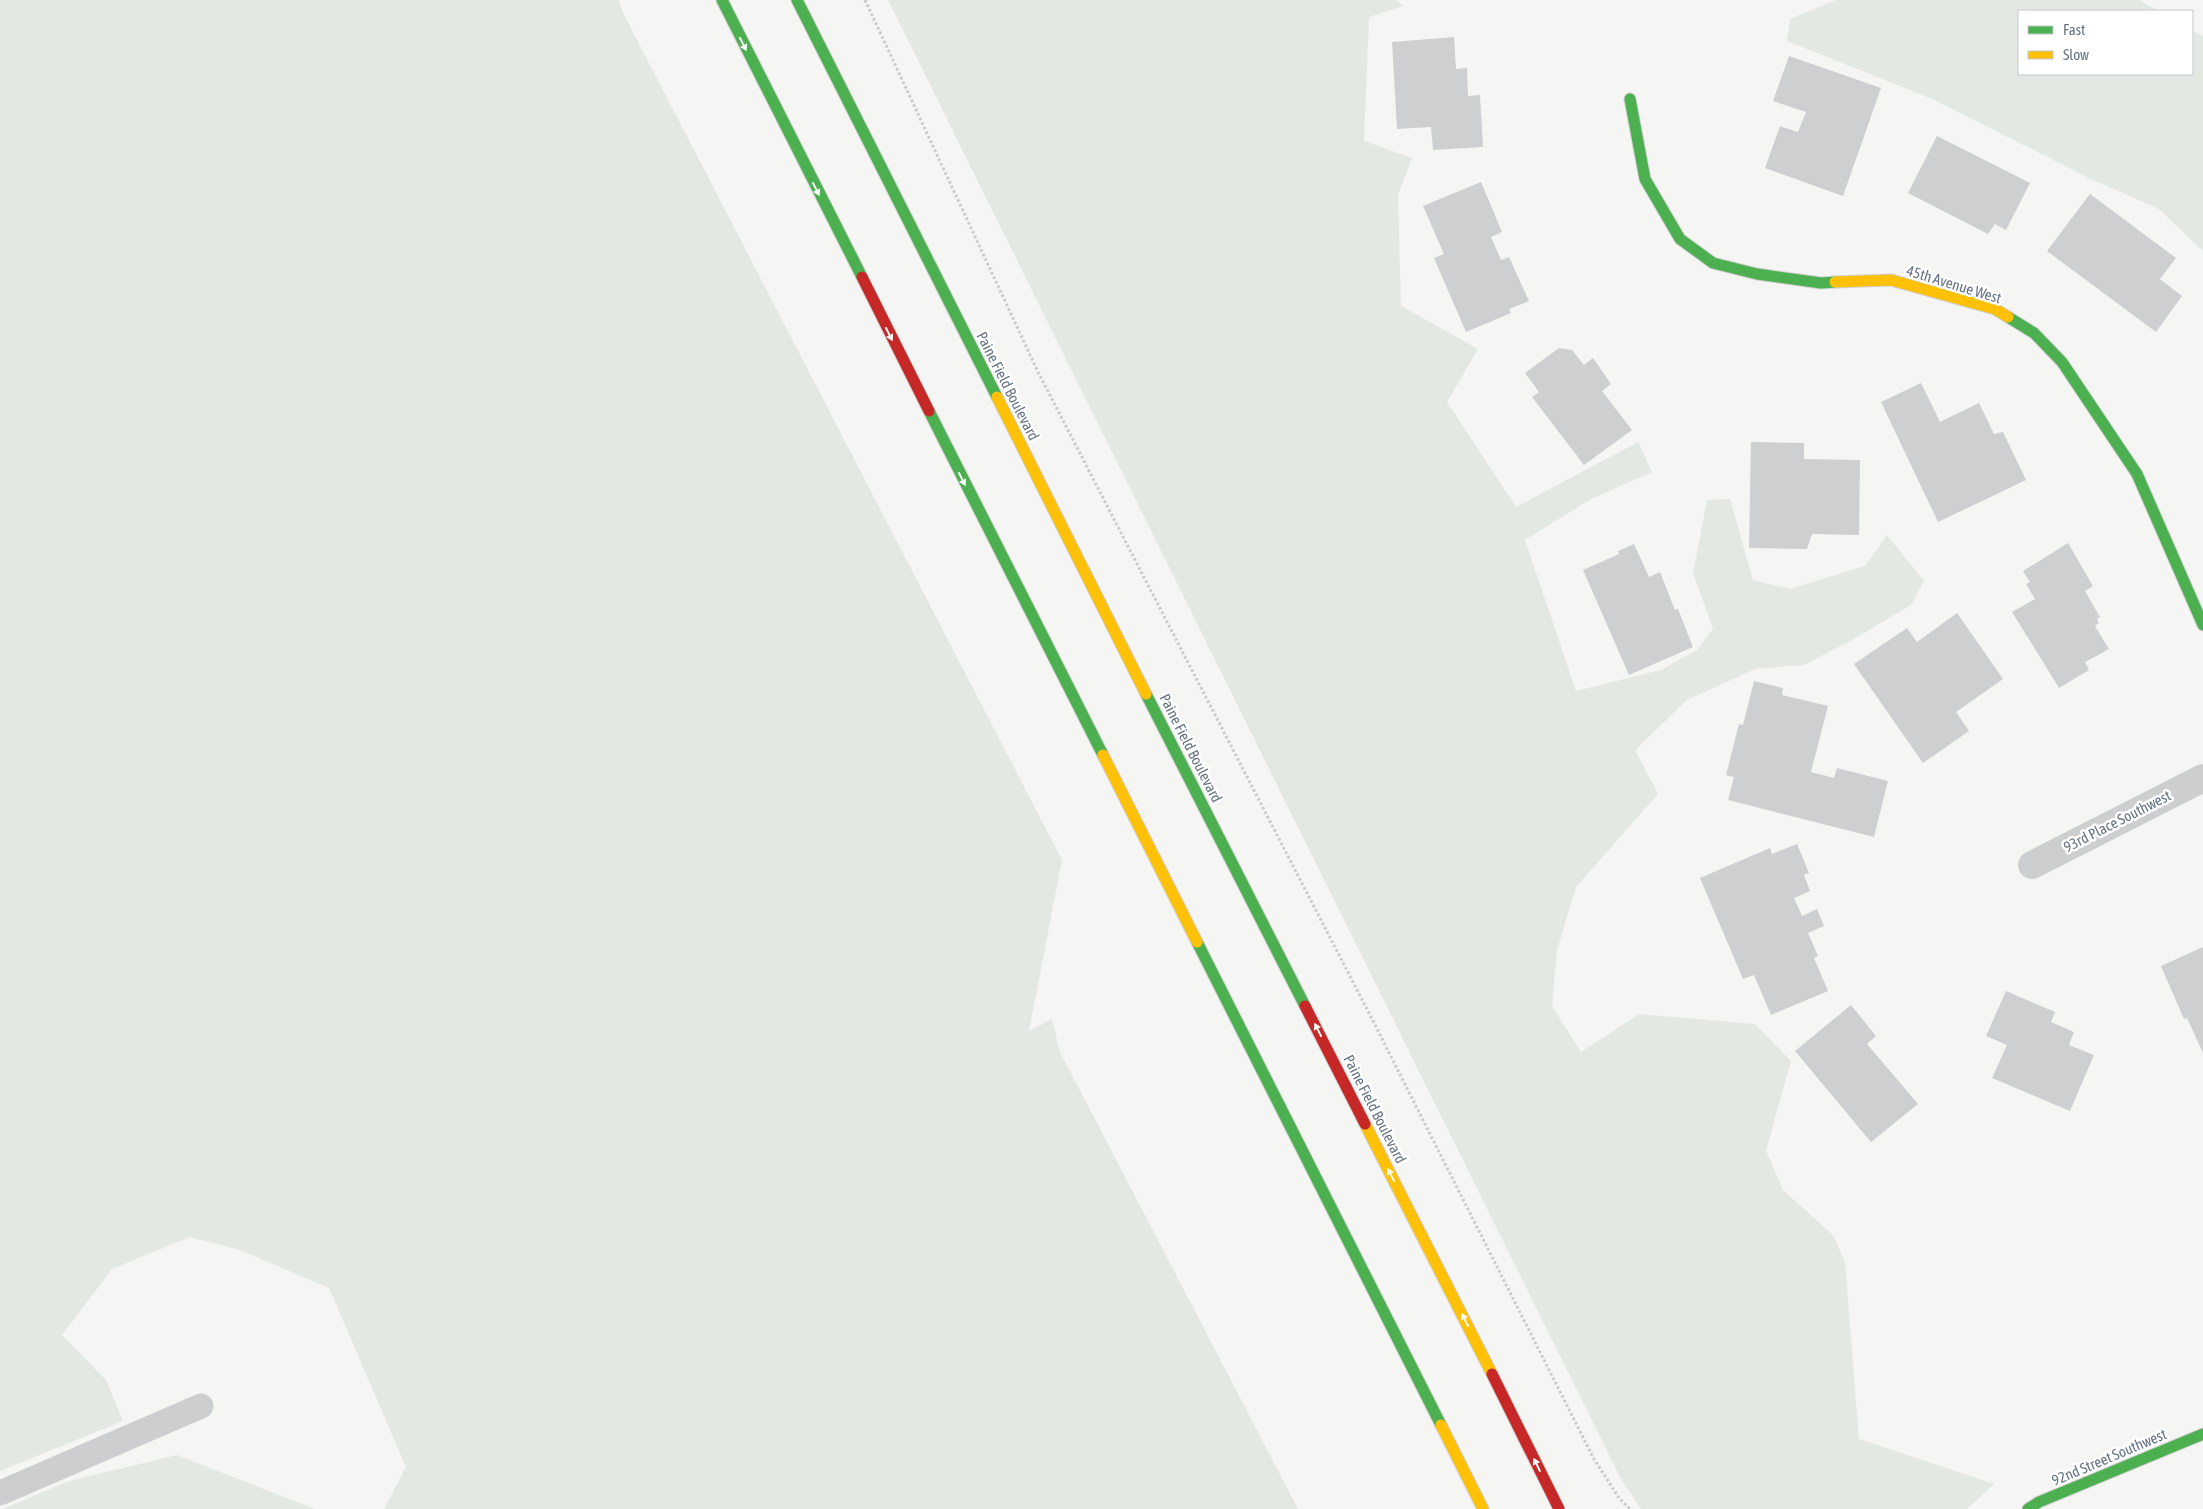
<svg xmlns="http://www.w3.org/2000/svg" width="2203" height="1509" font-family="'Asap Condensed',sans-serif">
  <style>
    .green { fill: #e4e8e2 }
    .building { fill: #cecfd0 }
    .lines { fill: none; stroke-linecap: round; stroke-linejoin: round }
    .fast-casing { stroke: #d1d1d2; stroke-width: 13 }
    .slow-casing { stroke: #d1d1d2; stroke-width: 13 }
    .jam-casing { stroke: #d1d1d2; stroke-width: 13 }
    .path { stroke: #cacacb; stroke-width: 3; stroke-dasharray: 2.5 2.5; stroke-linecap: butt }
    .lane { stroke: #cdcecf; stroke-width: 25 }
    .street { stroke: #cdcecf; stroke-width: 28 }
    .fast { stroke: #4caf50; stroke-width: 11 }
    .slow { stroke: #ffc107; stroke-width: 11 }
    .jam { stroke: #c62828; stroke-width: 11 }
    .oneway { fill: #f6fbf6 }
    .labels { text-anchor: middle; dominant-baseline: central; stroke-width: 5; stroke-linejoin: round; paint-order: stroke }
    .street-label { font-size: 15px; fill: #667383; stroke: #fff }
  </style>
  <rect width="100%" height="100%" fill="#f5f5f4"/>
  <path class="green" d="M0,0H619L622,11L1062,860L1029,1031L1052,1019L1060,1052L1298,1509H384L406,1467L329,1288L240,1250L190,1237L112,1269L62,1335L106,1380L123,1421L0,1471Z
    M888,0H1396L1403,6L1369,17L1364,141L1412,158L1398,195L1401,306L1478,349L1447,402L1516,507L1638,442L1652,472L1591,499L1525,540L1576,691L1661,670L1697,650L1713,629L1693,573L1707,500L1730,499L1753,580L1790,589L1865,566L1887,535L1924,581L1911,605L1852,640L1804,665L1755,669L1687,700L1635,750L1658,794L1576,887L1557,950L1552,1006L1581,1052L1639,1014L1755,1024L1791,1061L1766,1151L1783,1190L1833,1235L1845,1262L1859,1439L1994,1484L1967,1509H1641L1621,1479Z
    M1836,0H2139L2159,11H2019V74H2192V30L2203,36V251L2159,209L2093,180L1932,99L1787,41L1790,19Z
    M177,1455L315,1509H3L69,1481Z"/>
  <path class="building" d="M1454,37L1456,69L1467,68L1468,96L1480,95L1483,147L1433,150L1431,127L1397,129L1392,42Z
    M1789,56L1881,88L1843,196L1765,168L1780,126L1798,132L1806,112L1773,101Z
    M1937,136L2030,183L2006,230L1995,224L1988,234L1908,193Z
    M1481,182L1502,232L1491,237L1501,260L1509,257L1529,301L1509,309L1511,313L1466,332L1434,258L1444,254L1423,206Z
    M2090,194L2176,258L2160,279L2182,296L2156,332L2047,251Z
    M1559,348L1572,350L1584,365L1593,358L1611,384L1602,391L1632,430L1584,465L1532,397L1539,392L1525,373Z
    M1921,383L1940,422L1979,403L1994,434L2003,432L2026,480L1938,522L1881,402Z
    M1751,442L1804,443V459L1860,460L1859,535L1812,534L1807,549L1749,548Z
    M2068,543L2093,586L2085,591L2100,617L2097,619L2099,623L2095,626L2109,649L2085,662L2089,670L2059,688L2012,612L2035,599L2026,584L2030,582L2023,571Z
    M1634,544L1649,577L1660,572L1675,610L1678,609L1693,647L1629,675L1583,570L1619,554L1618,551Z
    M1957,613L2003,679L1956,712L1969,731L1923,763L1854,664L1907,628L1917,642Z
    M1754,681L1783,688L1782,695L1828,706L1811,772L1834,778L1837,768L1888,781L1874,837L1728,800L1734,777L1726,775L1739,724L1743,725Z
    M1797,844L1809,873L1804,875L1810,891L1794,898L1802,916L1817,909L1824,926L1808,933L1818,956L1814,958L1828,991L1771,1015L1754,975L1743,979L1700,878L1770,848L1772,854Z
    M2203,947V1053L2187,1018L2184,1019L2161,966Z
    M2006,991L2055,1012L2051,1022L2074,1032L2069,1045L2094,1055L2070,1111L1992,1078L2007,1045L1986,1036Z
    M1851,1005L1876,1036L1867,1044L1918,1104L1871,1142L1795,1051Z"/>
  <g class="lines">
    <defs>
      <path id="fast" d="M722,0L862,277
        M797,0L997,397
        M1630,99L1645,179L1680,239L1713,263L1757,274L1821,283L1835,282
        M2008,317L2034,333L2062,362L2137,474L2203,625
        M929,411L1103,755
        M1146,694L1305,1006
        M1197,942L1441,1425
        M2028,1509L2039,1502L2203,1434"/>
      <path id="slow" d="M1835,282L1891,280L1995,309L2008,317
        M997,397L1146,694
        M1103,755L1197,942
        M1365,1124L1492,1374
        M1441,1425L1483,1509"/>
      <path id="jam" d="M862,277L929,411
        M1305,1006L1365,1124
        M1492,1374L1559,1509"/>
    </defs>
    <use href="#fast" class="fast-casing"/>
    <use href="#slow" class="slow-casing"/>
    <use href="#jam" class="jam-casing"/>
    <path class="path" d="M865,0L1038,372L1370,1015L1594,1459L1619,1498L1630,1509"/>
    <path class="lane" d="M0,1493L201,1406"/>
    <path class="street" d="M2032,865L2203,778"/>
    <use href="#fast" class="fast"/>
    <use href="#slow" class="slow"/>
    <use href="#jam" class="jam"/>
  </g>
  <defs><path id="oneway-solid" d="M-6-.8H1V-3.2L6.5 0L1 3.2V.8H-6Z" transform="scale(1.25)"/></defs>
  <g class="oneway">
    <use href="#oneway-solid" transform="translate(743 44) rotate(63)"/>
    <use href="#oneway-solid" transform="translate(816 189) rotate(63)"/>
    <use href="#oneway-solid" transform="translate(889 334) rotate(63)"/>
    <use href="#oneway-solid" transform="translate(962 479) rotate(63)"/>
    <use href="#oneway-solid" transform="translate(1318 1030) rotate(-117)"/>
    <use href="#oneway-solid" transform="translate(1391 1175) rotate(-117)"/>
    <use href="#oneway-solid" transform="translate(1465 1320) rotate(-117)"/>
    <use href="#oneway-solid" transform="translate(1537 1465) rotate(-116)"/>
  </g>
  <g class="labels">
    <g class="street-label">
      <text transform="translate(1954 284) rotate(17)">45th Avenue West</text>
      <text transform="translate(1008 386) rotate(63)">Paine Field Boulevard</text>
      <text transform="translate(1191 748) rotate(63)">Paine Field Boulevard</text>
      <text transform="translate(2117 821) rotate(-27)">93rd Place Southwest</text>
      <text transform="translate(1375 1109) rotate(63)">Paine Field Boulevard</text>
      <text transform="translate(2109 1457) rotate(-23)">92nd Street Southwest</text>
    </g>
  </g>
  <rect x="2018" y="10" width="175" height="65" fill="#ffffff" stroke="#c2c7cd"/>
  <rect x="2028" y="26" width="25" height="8" fill="#4caf50" stroke="#c2c7cd"/>
  <text x="2063" y="35" font-size="15" fill="#667383">Fast</text>
  <rect x="2028" y="51" width="25" height="8" fill="#ffc107" stroke="#c2c7cd"/>
  <text x="2063" y="60" font-size="15" fill="#667383">Slow</text>
</svg>
